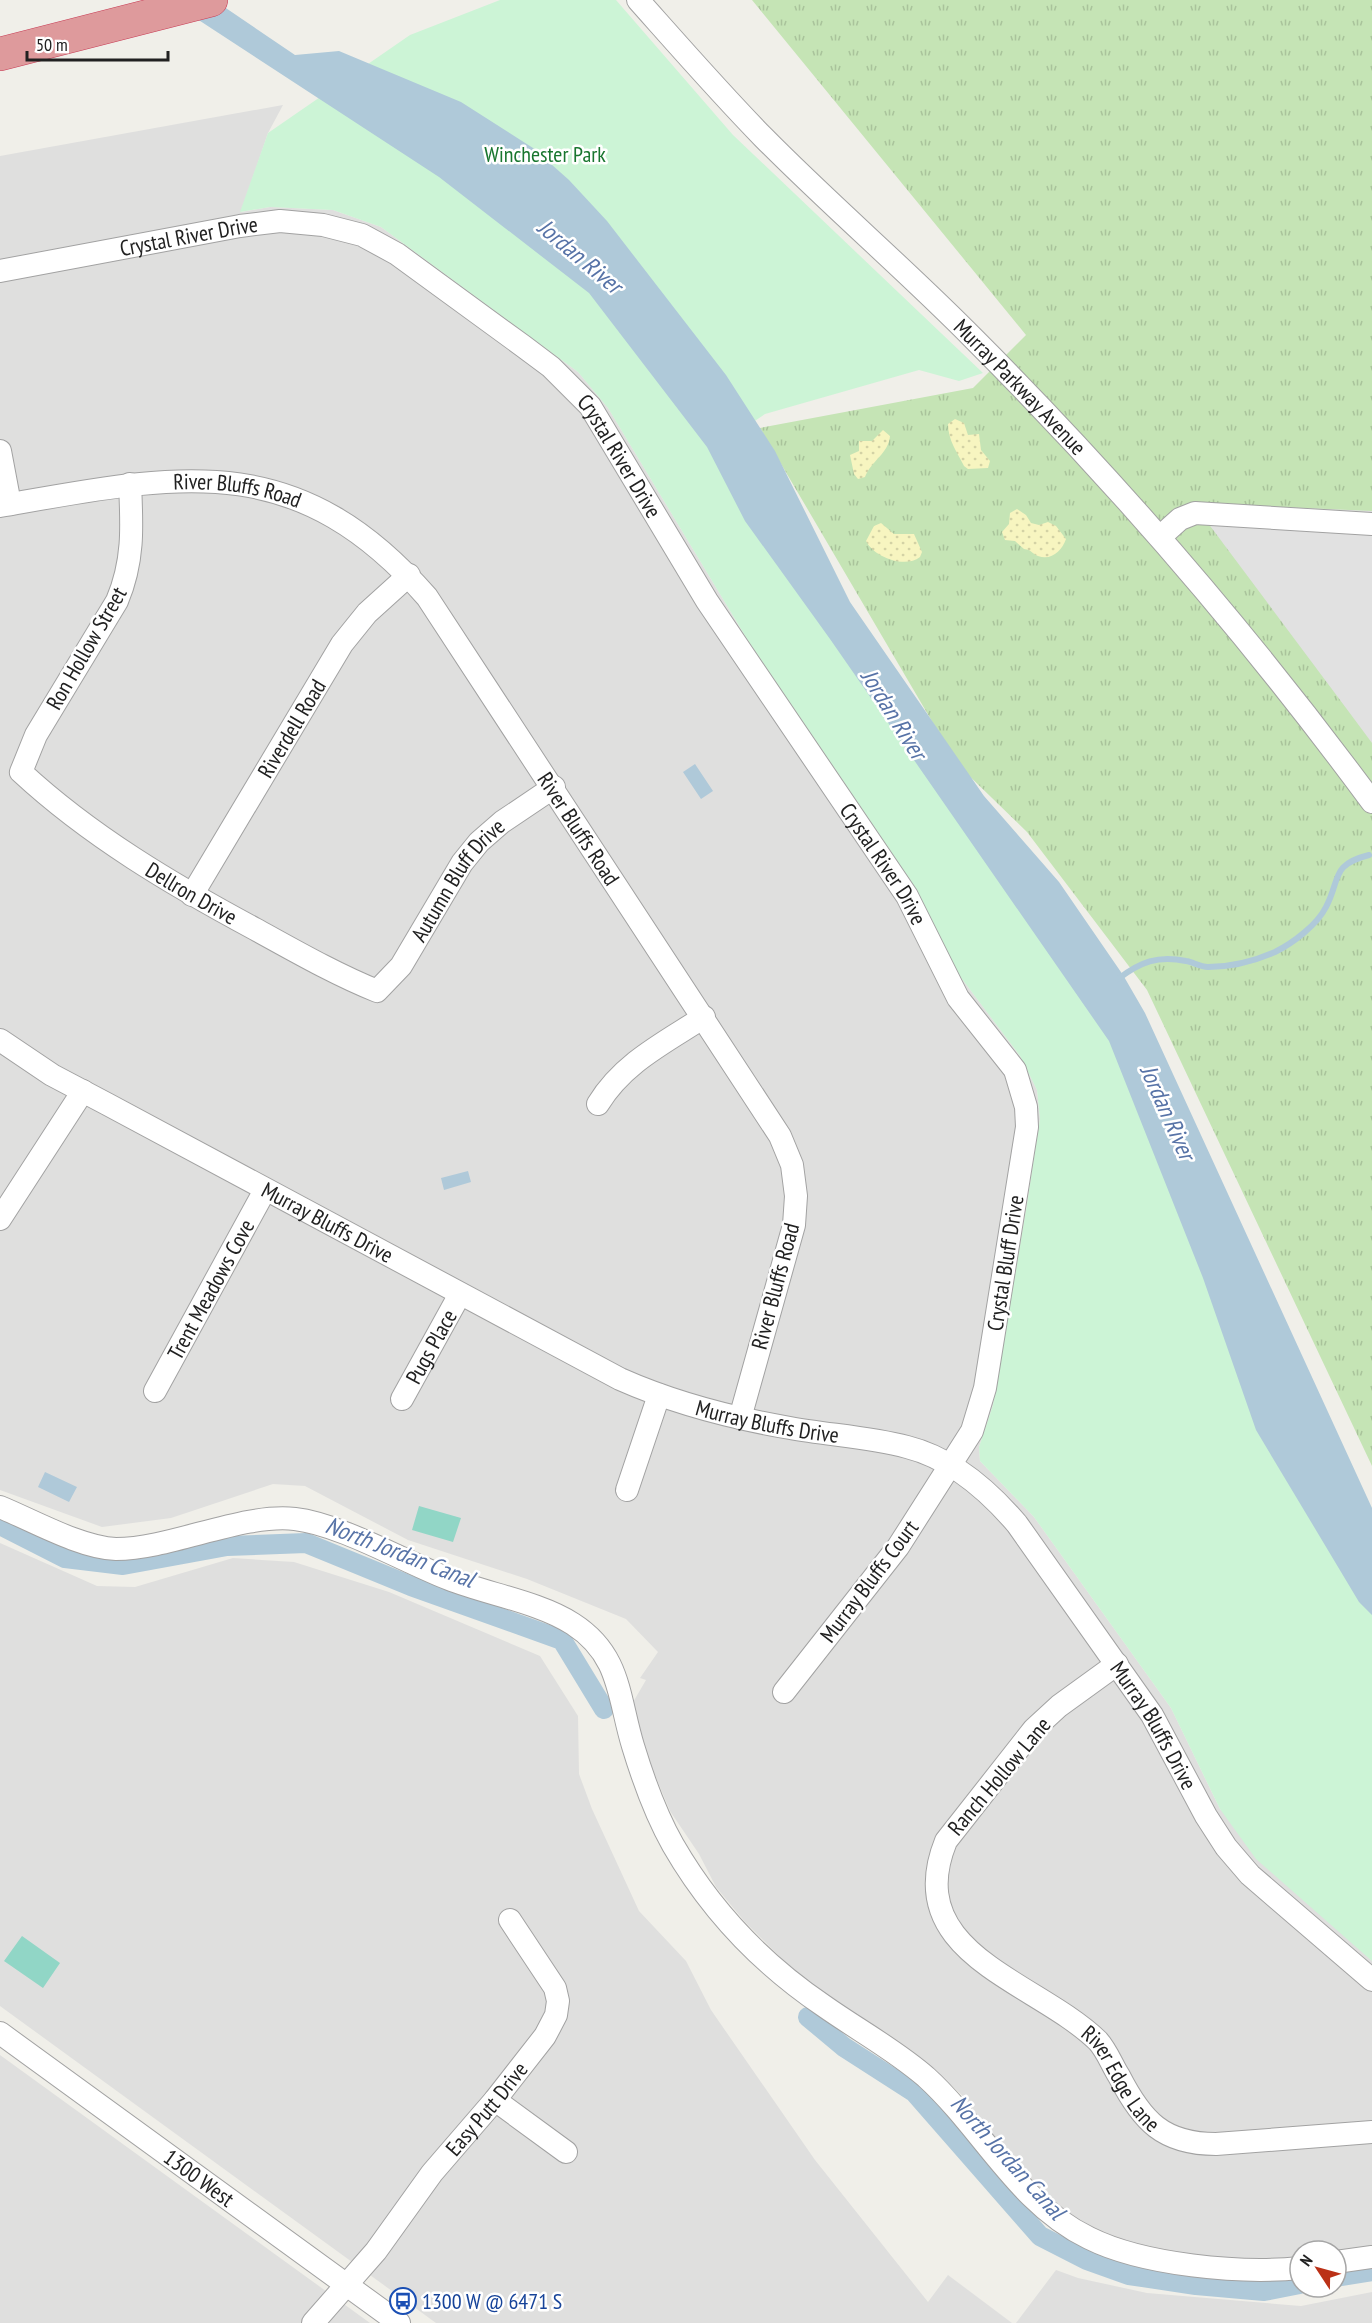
<svg xmlns="http://www.w3.org/2000/svg" width="1372" height="2323" font-family="'PT Sans Narrow',sans-serif">
  <style>
    .residential { fill: #dfdfde }
    .grass { fill: url(#grass-tufts) }
    .sand { fill: url(#sand-dots) }
    .park { fill: #ccf4d6 }
    .pitch { fill: #91d6c6 }
    .parking { fill: #e1e1e1 }
    .water { fill: #afc9d9 }
    .lines { fill: none; stroke-linecap: round; stroke-linejoin: round }
    .stream { stroke: #afc9d9; stroke-width: 6 }
    .canal { stroke: #afc9d9; stroke-width: 20 }
    .minor-casing { stroke: #a2a2a2; stroke-width: 24 }
    .highway-casing { stroke: #c83d56; stroke-width: 34 }
    .minor { stroke: #fff; stroke-width: 22 }
    .highway { stroke: #de9a9c; stroke-width: 33 }
    .labels { text-anchor: middle; dominant-baseline: central; stroke-width: 5; stroke-linejoin: round; paint-order: stroke }
    .park-label { font-size: 22px; fill: #19762f; stroke: #fff }
    .street-label { font-size: 22px; fill: #212121; stroke: #fff }
    .transit-label { font-size: 22px; fill: #164399; stroke: #fff; text-anchor: start }
    .water-label { font-size: 24px; font-style: italic; fill: #5773a7; stroke: #fff }
  </style>
  <defs>
    <pattern id="grass-tufts" width="24" height="20" patternUnits="userSpaceOnUse" patternTransform="scale(1.5)"><rect width="24" height="20" fill="#c5e4b5"/><path d="M3 7l-1-3M5 7V3M7 7l1-3M15 17l-1-3M17 17v-4M19 17l1-3" fill="none" stroke="#a9c39b"/></pattern>
    <pattern id="sand-dots" width="8" height="8" patternUnits="userSpaceOnUse" patternTransform="scale(1.5)"><rect width="8" height="8" fill="#f7f5c0"/><path d="M2 2h.1M6 6h.1" fill="none" stroke="#d3d2a5" stroke-width="1.8" stroke-linecap="round"/></pattern>
  </defs>
  <rect width="100%" height="100%" fill="#f0efe9"/>
  <path class="residential" d="M283,105L268,133L241,212L270,207L333,210L381,227L578,372L608,408L747,639L917,890L959,975L1020,1056L1037,1090L1040,1119L993,1405L979,1447L980,1461L1034,1517L1171,1708L1220,1809L1372,1961V2248L1300,2251V2260L1212,2258L1132,2244L1060,2214L1015,2167L965,2098L947,2081L831,2001L782,1959L745,1922L716,1887L699,1854L670,1811L647,1756L632,1704L646,1680L640,1678L658,1652L626,1619L527,1579L408,1540L305,1486L273,1484L171,1518L102,1527L0,1490V156Z
    M0,1543L97,1586L135,1587L233,1558L294,1562L389,1592L540,1656L578,1716L579,1774L592,1809L639,1911L686,1961L711,2010L815,2160L928,2302L948,2275L1012,2323H436L0,2006Z
    M0,2055L370,2323H0Z
    M1056,2270L1078,2278L1147,2293L1301,2306L1372,2292V2323H1016Z"/>
  <path class="grass" d="M752,0H1372V1466L1147,990L1027,832L957,764L760,428L973,388L1026,335Z"/>
  <path class="sand" d="M955,419L964,423L968,435L979,434L981,450L990,461L988,468L968,469L964,466C957,452 948,440 948,424Z
    M883,430L890,436C889,453 870,462 865,477L858,479L854,474L850,455L859,451V441H872Z
    M1017,509L1026,515L1031,523L1039,525L1048,522L1056,526L1066,539C1062,551 1051,561 1038,556C1031,553 1032,550 1024,549L1015,541L1005,540L1002,532L1009,524L1010,513Z
    M881,523L894,534H914L922,552L920,557C905,569 874,557 866,541L874,526Z"/>
  <path class="park" d="M500,0H616L733,135L983,373L959,381L919,370L765,414L731,437L1102,1010L1372,1572V1961L1256,1859L1220,1809L1171,1708L1034,1517L980,1461L979,1447L993,1405L1026,1210L1040,1119L1037,1090L1020,1056L959,975L917,890L747,639L608,408L578,372L381,227L333,210L270,207L240,212L268,133L410,35Z"/>
  <path class="pitch" d="M419,1506L461,1518L453,1542L412,1530Z
    M22,1936L60,1963L43,1988L4,1961Z"/>
  <path class="parking" d="M1193,503L1372,511V743L1349,712Z"/>
  <path class="water" d="M168,0H214L295,55L339,51L461,102L533,148L569,180L607,221L726,375L775,451L850,602L984,796L1059,882L1123,975L1145,1013L1372,1508V1615L1359,1602L1256,1430L1203,1278L1109,1041L830,639L745,521L707,447L589,293L439,177Z
    M695,764L713,791L701,799L683,772Z
    M468,1171L471,1182L444,1190L441,1178Z
    M45,1472L77,1487L69,1502L38,1487Z"/>
  <g class="lines">
    <path class="stream" d="M1118,979C1140,962 1158,955 1186,961C1193,962 1200,967 1208,967C1230,967 1255,961 1275,952C1293,943 1317,925 1326,907C1341,879 1330,865 1369,855"/>
    <path class="canal" d="M0,1525L65,1558L123,1565L227,1546L306,1543L411,1586L562,1640L604,1709
      M808,2017L844,2047L914,2092L1040,2236L1087,2260L1129,2275L1196,2285L1264,2291L1300,2284
      M1336,2277L1372,2271"/>
    <defs>
      <g id="minor">
        <path id="s1" d="M638,0C679,46 720,93 763,137C831,206 905,269 973,338C1117,482 1251,638 1372,802"/>
        <path id="s2" d="M0,271L240,226L280,221L323,225L362,235L397,254L523,346L551,367L590,406L707,601L907,896L958,998L1015,1070L1026,1107L1027,1127L985,1388L972,1431L898,1547L784,1692"/>
        <path d="M0,451L10,504"/>
        <path id="s3" d="M130,484C132,526 134,561 117,601L36,735L21,772C90,836 173,885 255,929C295,951 335,974 377,991L401,966L462,863L479,842L502,822L554,787"/>
        <path id="s4" d="M0,506C177,475 295,446 427,597L780,1136L792,1165L796,1196L794,1225L740,1418"/>
        <path d="M1160,537L1180,519L1195,513L1372,524"/>
        <path id="s5" d="M192,895L342,644L367,613L409,575"/>
        <path id="s6" d="M0,1040L52,1075L107,1104L620,1379C674,1403 732,1418 790,1428C828,1435 869,1437 907,1447C951,1458 988,1490 1017,1524L1152,1715L1206,1816L1226,1847L1250,1875L1372,1980"/>
        <path d="M598,1104C623,1063 664,1043 704,1017"/>
        <path d="M0,1219L83,1091"/>
        <path id="s7" d="M155,1391L265,1190"/>
        <path id="s8" d="M402,1399L460,1294"/>
        <path d="M627,1490L659,1395"/>
        <path d="M0,1507C32,1520 81,1548 116,1549C171,1549 242,1513 295,1519C340,1524 405,1562 449,1579C487,1594 539,1602 573,1624C621,1655 618,1697 633,1746C643,1779 656,1815 673,1845C711,1911 762,1964 824,2006C858,2030 895,2050 926,2077C983,2129 1018,2204 1089,2238C1143,2265 1240,2274 1300,2268"/>
        <path id="s9" d="M1117,1664L1059,1706L1034,1729L946,1841C900,1954 1035,1980 1098,2041C1107,2051 1112,2065 1119,2076C1142,2121 1163,2144 1216,2144L1372,2132"/>
        <path id="s10" d="M0,2033L399,2323"/>
        <path d="M495,2100L566,2152"/>
        <path d="M1336,2262L1372,2257"/>
        <path id="s11" d="M313,2323L376,2251L432,2173L495,2100L545,2036L556,2015L558,2001L555,1988L510,1920"/>
      </g>
      <path id="highway" d="M0,54L211,0"/>
    </defs>
    <use href="#minor" class="minor-casing"/>
    <use href="#highway" class="highway-casing"/>
    <use href="#minor" class="minor"/>
    <use href="#highway" class="highway"/>
  </g>
  <defs>
    <symbol id="bus-ring" viewBox="-11 -11 22 22"><circle r="9.5" fill="#fff" stroke="#1a4fb4" stroke-width="1.5"/><path d="M-5-6H5V4H4V6H2V4H-2V6H-4V4H-5ZM-3.5-4V0h7V-4ZM-3.5 1.2v1.5H-2V1.2ZM2 1.2v1.5H3.5V1.2Z" fill="#1a4fb4"/></symbol>
  </defs>
  <g fill-rule="evenodd">
    <use href="#bus-ring" x="388" y="2286" width="30" height="30"/>
  </g>
  <g class="labels">
    <g class="park-label">
      <text x="545" y="154">Winchester Park</text>
    </g>
    <g class="street-label">
      <text stroke="none"><textPath href="#s2" startOffset="192">Crystal River Drive</textPath></text>
      <text stroke="none"><textPath href="#s1" startOffset="544">Murray Parkway Avenue</textPath></text>
      <text stroke="none"><textPath href="#s2" startOffset="712">Crystal River Drive</textPath></text>
      <text stroke="none"><textPath href="#s4" startOffset="240">River Bluffs Road</textPath></text>
      <text transform="translate(86 648) rotate(-60)">Ron Hollow Street</text>
      <text stroke="none"><textPath href="#s5" startOffset="194">Riverdell Road</textPath></text>
      <text stroke="none"><textPath href="#s4" startOffset="742">River Bluffs Road</textPath></text>
      <text stroke="none"><textPath href="#s2" startOffset="1198">Crystal River Drive</textPath></text>
      <text stroke="none"><textPath href="#s3" startOffset="873">Autumn Bluff Drive</textPath></text>
      <text stroke="none"><textPath href="#s3" startOffset="525">Dellron Drive</textPath></text>
      <text stroke="none"><textPath href="#s6" startOffset="375">Murray Bluffs Drive</textPath></text>
      <text transform="translate(1005 1263) rotate(-81)">Crystal Bluff Drive</text>
      <text transform="translate(775 1286) rotate(-75)">River Bluffs Road</text>
      <text stroke="none"><textPath href="#s7" startOffset="116">Trent Meadows Cove</textPath></text>
      <text stroke="none"><textPath href="#s8" startOffset="60">Pugs Place</textPath></text>
      <text stroke="none"><textPath href="#s6" startOffset="861">Murray Bluffs Drive</textPath></text>
      <text transform="translate(869 1581) rotate(-53)">Murray Bluffs Court</text>
      <text stroke="none"><textPath href="#s6" startOffset="1383">Murray Bluffs Drive</textPath></text>
      <text transform="translate(999 1776) rotate(-50)">Ranch Hollow Lane</text>
      <text stroke="none"><textPath href="#s9" startOffset="570">River Edge Lane</textPath></text>
      <text stroke="none"><textPath href="#s11" startOffset="276">Easy Putt Drive</textPath></text>
      <text stroke="none"><textPath href="#s10" startOffset="246">1300 West</textPath></text>
    </g>
    <g class="transit-label">
      <text x="422" y="2301">1300 W @ 6471 S</text>
    </g>
    <g class="water-label">
      <text transform="translate(580 256) rotate(40)">Jordan River</text>
      <text transform="translate(894 714) rotate(58)">Jordan River</text>
      <text transform="translate(1168 1112) rotate(66)">Jordan River</text>
      <text transform="translate(400 1552) rotate(21)">North Jordan Canal</text>
      <text transform="translate(1008 2157) rotate(48)">North Jordan Canal</text>
    </g>
  </g>
  <g transform="translate(1318 2269) rotate(306)"><circle r="28" fill="#ffffff" stroke="#a6a6a6" stroke-width="1.5"/>
  <path d="M0-4.5L10 22L0 15L-10 22Z" fill="#bb3117"/>
  <text y="-9" font-size="16" font-weight="bold" text-anchor="middle" fill="#212121">N</text>
  </g>
  <path d="M27 51v9h141v-9" fill="none" stroke="#212121" stroke-width="3"/>
  <text x="36" y="51" font-size="18" fill="#212121" stroke="#ffffff" stroke-width="4.5" paint-order="stroke">50 m</text>
</svg>
